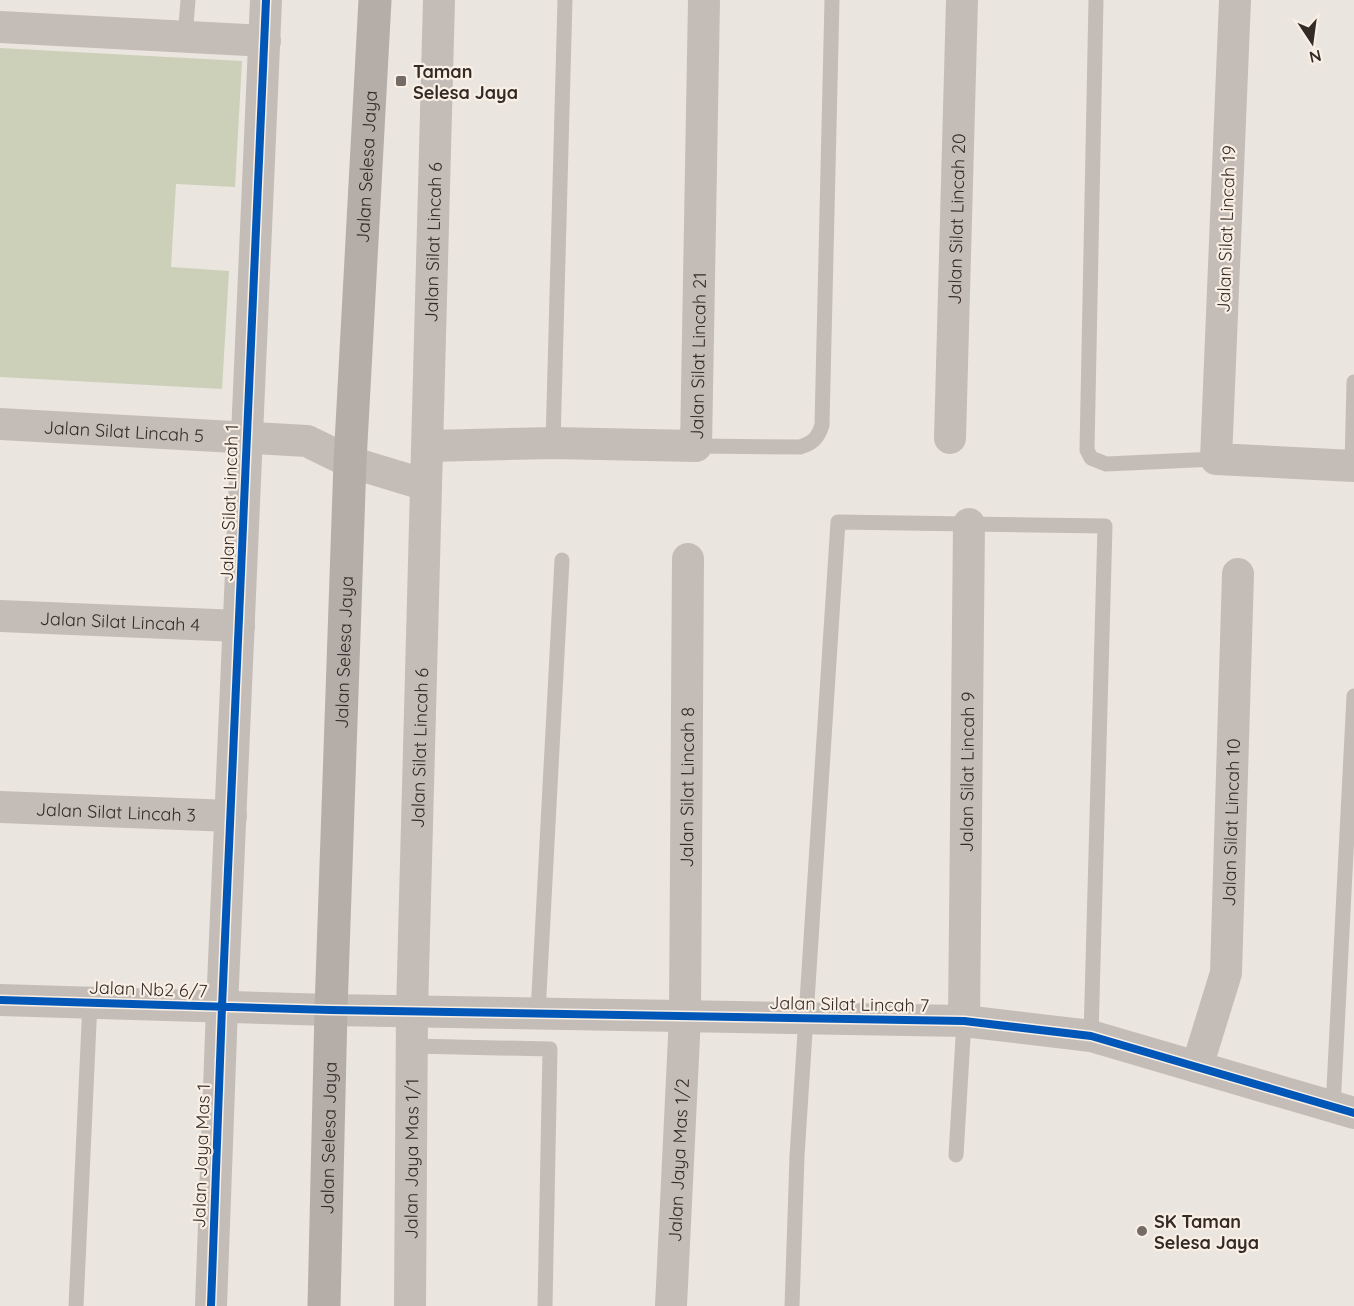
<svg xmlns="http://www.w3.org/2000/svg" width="1354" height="1306" font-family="Quicksand,sans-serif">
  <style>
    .park { fill: #cdd0b9 }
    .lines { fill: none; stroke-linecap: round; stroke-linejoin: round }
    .lane { stroke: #c4bdb7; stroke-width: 15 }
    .street { stroke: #c4bdb7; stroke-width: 32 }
    .secondary { stroke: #b5ada8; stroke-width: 33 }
    .cycleway-casing { stroke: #f9efe5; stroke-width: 11 }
    .cycleway { stroke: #0057b8; stroke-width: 8 }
    .poi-dot { fill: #746b67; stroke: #f9efe5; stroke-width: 2 }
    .labels { text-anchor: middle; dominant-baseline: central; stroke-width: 4.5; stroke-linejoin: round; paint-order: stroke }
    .poi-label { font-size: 18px; font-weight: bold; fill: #342a26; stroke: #f9efe5; text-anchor: start }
    .street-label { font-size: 18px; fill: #342a26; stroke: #f9efe5 }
  </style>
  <rect width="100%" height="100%" fill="#ebe5df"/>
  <path class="park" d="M0,48L242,61L235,187L176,184L171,267L229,271L222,389L0,377Z"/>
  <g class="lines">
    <path class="lane" d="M1096,0L1087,450L1091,458L1106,464L1216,459
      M185,38L188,0
      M553,443L565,0
      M696,446L800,447C813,443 818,438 822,425L832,0
      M1352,465L1354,382
      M538,1013L562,560
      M412,1046L550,1049L545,1306
      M1333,1108L1354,696
      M956,1155L964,1021
      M76,1306L90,1002
      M792,1306L797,1156L838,522L1105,526L1091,1036"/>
    <g class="street">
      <path d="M1235,0L1216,459L1354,466"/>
      <path d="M0,27L265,41"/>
      <path id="s1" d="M0,424L307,441L350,462L426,485"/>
      <path id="s2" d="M950,438L962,0"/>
      <path id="s3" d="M429,446L553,443L696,446L704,0"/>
      <path id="s4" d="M0,616L239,626"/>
      <path id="s5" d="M0,807L231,816"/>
      <path d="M0,1000L331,1010L964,1021L1091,1036L1354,1113"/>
      <path id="s6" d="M964,1021L969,524"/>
      <path id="s7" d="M1197,1067L1226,973L1238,574"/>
      <path d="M211,1306L222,1007L266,0"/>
      <path id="s8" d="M410,1306L412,1011L439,0"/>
      <path id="s9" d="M671,1306L685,1016L688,559"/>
    </g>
    <path class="secondary" id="s10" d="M324,1306L331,1010L350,462L375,0"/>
    <defs>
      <path id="cycleway" d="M0,1000L331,1010L964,1021L1091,1036L1354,1113
        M211,1306L222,1007L266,0"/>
    </defs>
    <use href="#cycleway" class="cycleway-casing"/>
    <use href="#cycleway" class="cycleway"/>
  </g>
  <g class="poi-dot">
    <rect x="395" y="75" width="12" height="12" rx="3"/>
    <circle cx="1142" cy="1231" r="6"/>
  </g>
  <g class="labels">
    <g class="poi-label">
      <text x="413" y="71">Taman<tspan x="413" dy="21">Selesa Jaya</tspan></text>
      <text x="1154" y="1221">SK Taman<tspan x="1154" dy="21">Selesa Jaya</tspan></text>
    </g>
    <g class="street-label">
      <text stroke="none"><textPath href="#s10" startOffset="1140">Jalan Selesa Jaya</textPath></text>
      <text stroke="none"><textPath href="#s2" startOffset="219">Jalan Silat Lincah 20</textPath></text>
      <text transform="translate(1226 229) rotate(-88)">Jalan Silat Lincah 19</text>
      <text stroke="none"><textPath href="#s8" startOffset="1064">Jalan Silat Lincah 6</textPath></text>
      <text stroke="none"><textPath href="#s3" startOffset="357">Jalan Silat Lincah 21</textPath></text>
      <text stroke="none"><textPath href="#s1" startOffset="124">Jalan Silat Lincah 5</textPath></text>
      <text transform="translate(229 503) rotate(-88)">Jalan Silat Lincah 1</text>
      <text stroke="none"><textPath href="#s4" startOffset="120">Jalan Silat Lincah 4</textPath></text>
      <text stroke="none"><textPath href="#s10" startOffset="654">Jalan Selesa Jaya</textPath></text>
      <text stroke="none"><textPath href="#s8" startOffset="558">Jalan Silat Lincah 6</textPath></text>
      <text stroke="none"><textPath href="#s6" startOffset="249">Jalan Silat Lincah 9</textPath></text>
      <text stroke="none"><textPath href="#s9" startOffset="519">Jalan Silat Lincah 8</textPath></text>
      <text stroke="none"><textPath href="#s5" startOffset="116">Jalan Silat Lincah 3</textPath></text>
      <text stroke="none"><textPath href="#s7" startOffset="249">Jalan Silat Lincah 10</textPath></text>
      <text transform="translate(148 989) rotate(2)">Jalan Nb2 6/7</text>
      <text transform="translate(849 1004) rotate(1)">Jalan Silat Lincah 7</text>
      <text stroke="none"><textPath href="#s10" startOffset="168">Jalan Selesa Jaya</textPath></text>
      <text transform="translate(201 1156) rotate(-88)">Jalan Jaya Mas 1</text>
      <text stroke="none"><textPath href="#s8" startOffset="147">Jalan Jaya Mas 1/1</textPath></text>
      <text stroke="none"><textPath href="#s9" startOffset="146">Jalan Jaya Mas 1/2</textPath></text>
    </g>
  </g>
  <g transform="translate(1312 42) rotate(167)" stroke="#f9efe5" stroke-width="4.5" paint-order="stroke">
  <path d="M0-4.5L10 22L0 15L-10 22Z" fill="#342a26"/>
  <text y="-9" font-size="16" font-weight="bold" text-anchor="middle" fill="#342a26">N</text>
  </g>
</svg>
